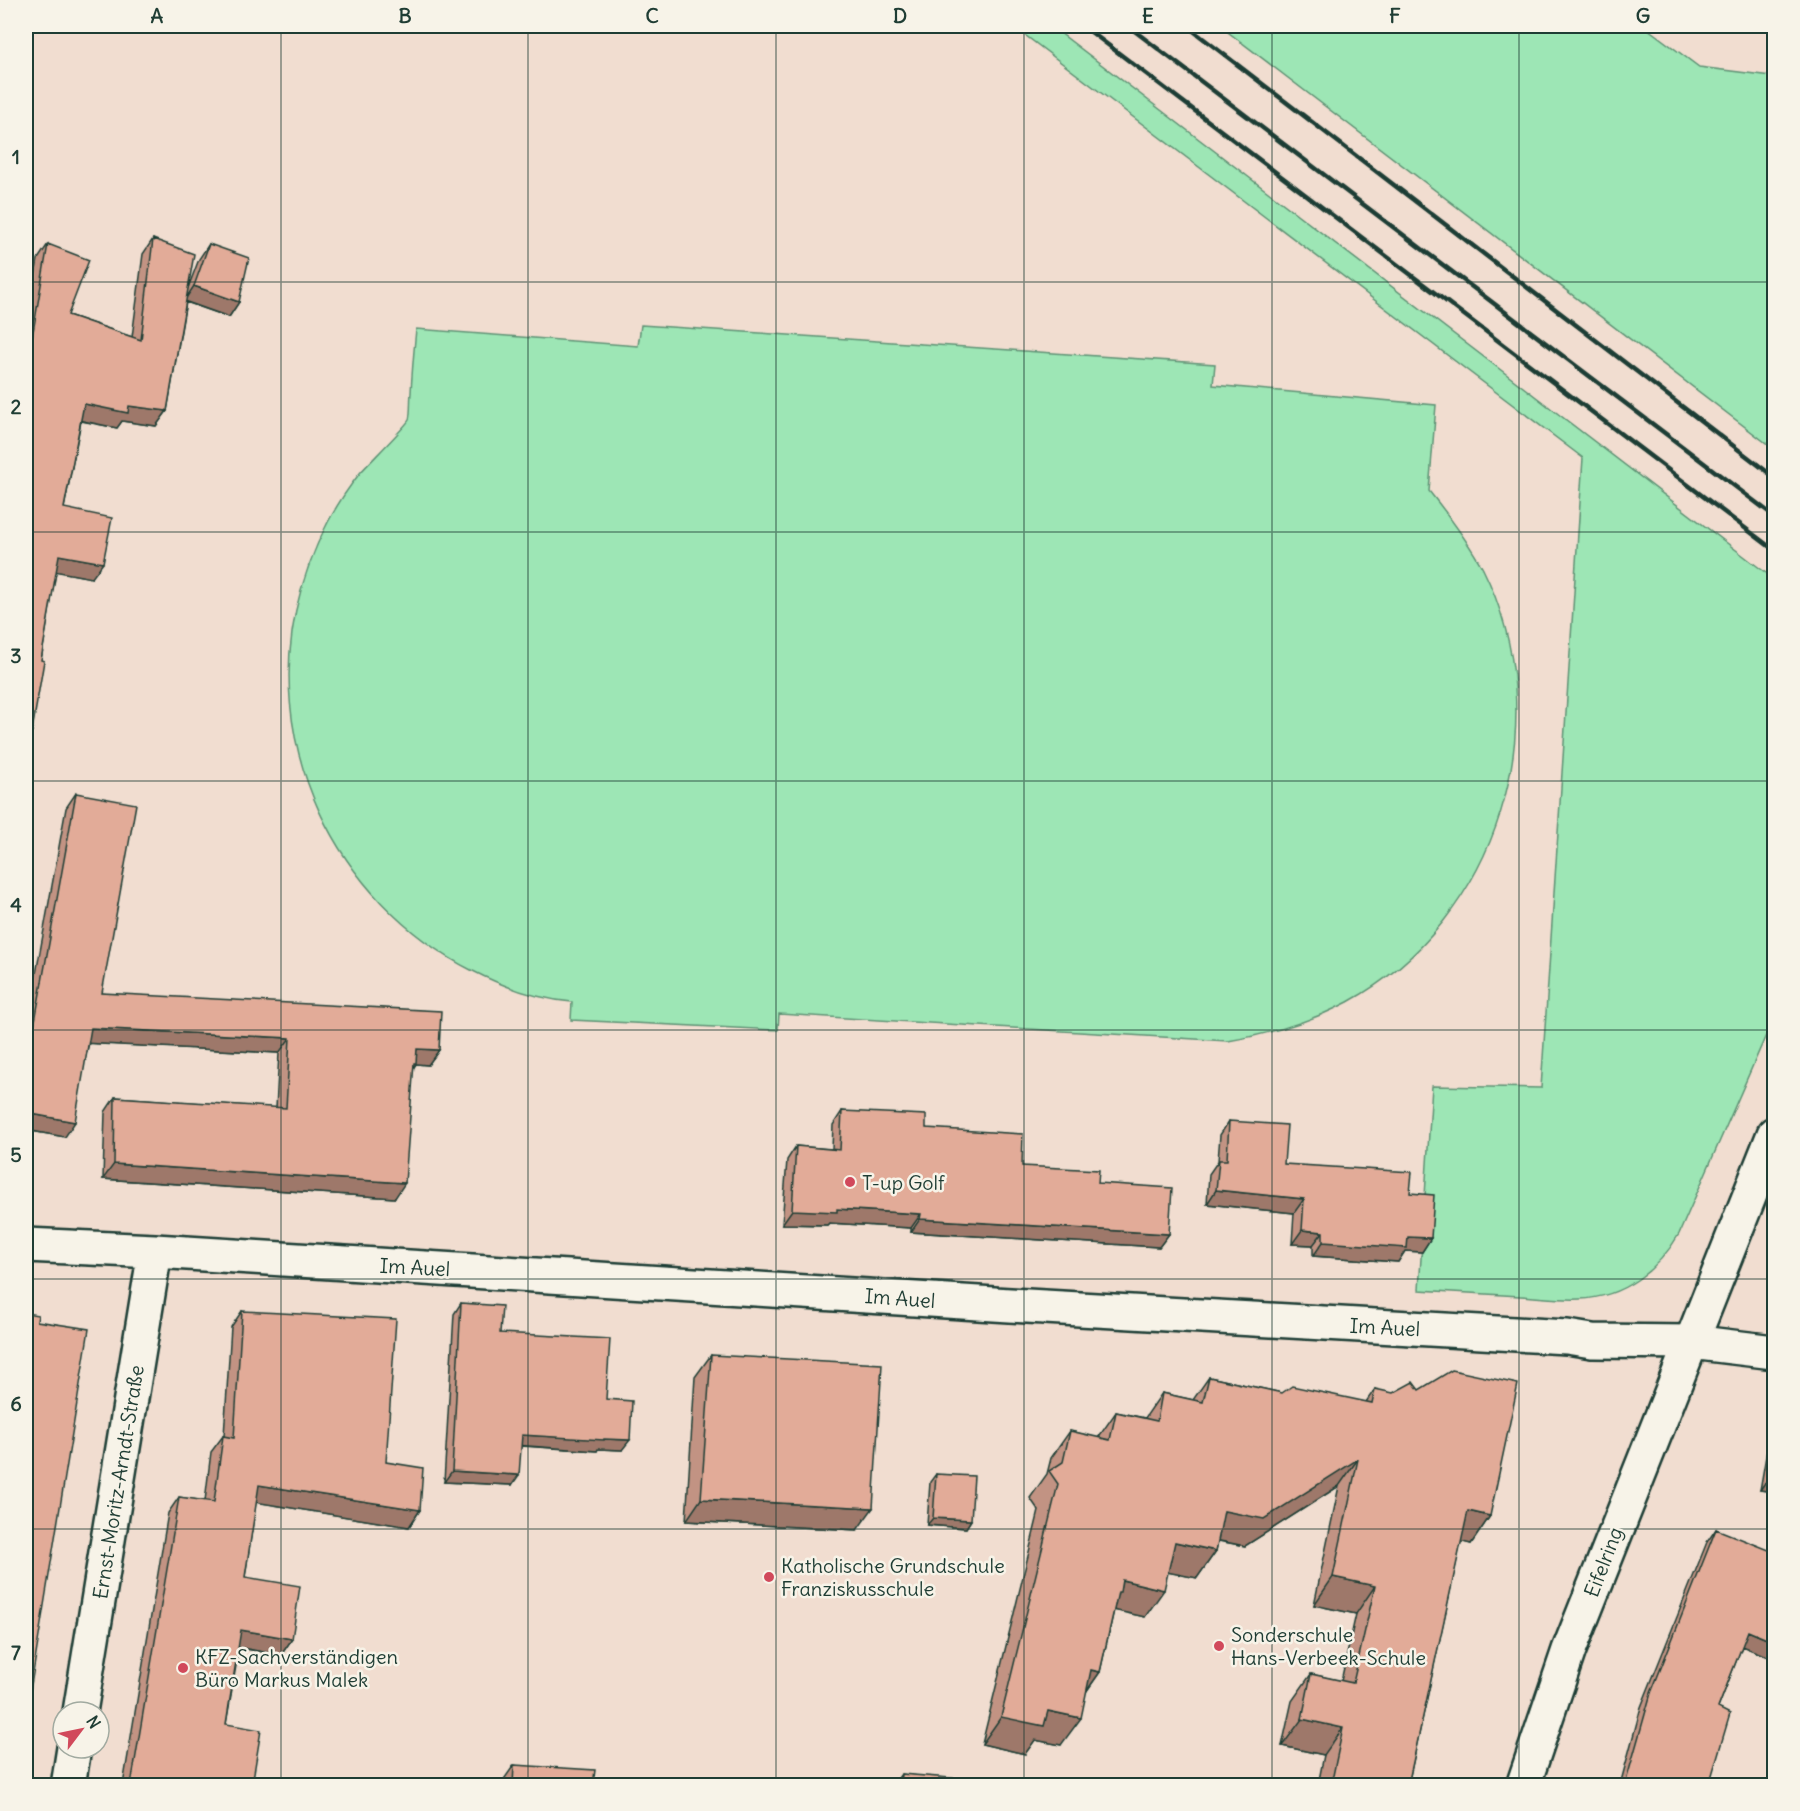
<svg xmlns="http://www.w3.org/2000/svg" width="1800" height="1811" font-family="Delius,sans-serif">
  <style>
    .green { fill: #9de6b5; stroke: #5e9274; stroke-width: 1.5 }
    .lines { fill: none; stroke-linecap: round; stroke-linejoin: round }
    .street-casing { stroke: #1f3d34; stroke-width: 38 }
    .secondary-casing { stroke: #1f3d34; stroke-width: 38 }
    .street { stroke: #f7f3e8; stroke-width: 33 }
    .secondary { stroke: #f7f3e8; stroke-width: 33 }
    .rail { stroke: #1f3d34; stroke-width: 4.5 }
    .wall { fill: #c29383; stroke: #1f3d34; stroke-width: 1.5 }
    .shaded-wall { fill: #9e786a; stroke: #1f3d34; stroke-width: 1.5 }
    .building { fill: #e2ab98; stroke: #1f3d34; stroke-width: 1.5 }
    .grid { fill: none; stroke: #1f3d34; stroke-width: 1.5; stroke-opacity: 0.55 }
    .poi-dot { fill: #d1495b; stroke: #f7f3e8; stroke-width: 2 }
    .labels { text-anchor: middle; dominant-baseline: central; stroke-width: 5; stroke-linejoin: round; paint-order: stroke }
    .poi-label { font-size: 20px; fill: #1f3d34; stroke: #f7f3e8; text-anchor: start }
    .street-label { font-size: 20px; fill: #1f3d34; stroke: #f7f3e8 }
    .neatline { fill: none; stroke: #1f3d34; stroke-width: 2 }
    .grid-label { font-size: 20px; text-anchor: middle; font-weight: bold; fill: #1f3d34 }
  </style>
  <rect width="100%" height="100%" fill="#f1ddd0"/>
  <filter id="ink" filterUnits="userSpaceOnUse"><feTurbulence type="fractalNoise" baseFrequency=".0167" numOctaves="2"/><feDisplacementMap in="SourceGraphic" scale="12" xChannelSelector="R" yChannelSelector="G"/><feConvolveMatrix kernelMatrix="1 2 1 2 8 2 1 2 1" color-interpolation-filters="sRGB"/></filter>
  <g filter="url(#ink)">
    <path class="green" d="M1013,26H1051L1774,579V1017L1679,1234C1659,1269 1623,1298 1580,1299C1560,1300 1540,1297 1520,1296C1487,1294 1453,1292 1419,1290L1432,1086L1541,1088L1583,458Z
      M1220,26H1644L1699,67L1771,76L1774,79V449Z
      M641,325L1215,364L1213,385L1436,405L1429,491C1449,516 1468,541 1483,569C1559,722 1499,920 1348,1002C1310,1022 1270,1034 1228,1041L779,1014L778,1030L571,1020L572,1002C537,999 504,987 473,971C335,901 258,741 301,590C313,548 333,507 360,473C368,464 407,425 409,420C411,412 410,401 411,393C412,372 414,350 416,329L638,346Z"/>
    <g class="lines">
      <defs>
        <path id="street" d="M26,1245L155,1251L1010,1305L1567,1337L1592,1341L1691,1342L1774,1352
          M80,1712L155,1251
          M68,1786L74,1748"/>
        <path id="secondary" d="M1523,1786L1569,1650L1774,1134"/>
      </defs>
      <use href="#street" class="street-casing"/>
      <use href="#secondary" class="secondary-casing"/>
      <use href="#street" class="street"/>
      <use href="#secondary" class="secondary"/>
      <path class="rail" d="M1083,26L1774,550
        M1128,26L1774,516
        M1187,26L1774,477"/>
    </g>
    <path class="wall" d="M153,239L188,288L199,259L209,244L239,302L229,317L186,302L167,411L156,426L122,421L117,428L81,421L64,508L92,578L56,571L41,660L32,731L26,740V328L38,259L48,244L68,315L132,337L143,254Z
      M76,793L102,993L439,1050L428,1065L416,1064L413,1068L395,1198L103,1179L105,1112L115,1097L276,1108L279,1053L89,1043L65,1137L26,1130V1029L66,808Z
      M842,1111L926,1128L1022,1166L1098,1183L1169,1234L1159,1247L911,1232V1228L829,1223L827,1225L782,1224L787,1160L796,1146L832,1149L833,1125Z
      M1229,1121L1284,1164L1410,1193L1431,1238L1422,1252L1405,1251L1398,1262L1313,1256V1245L1292,1244L1294,1213L1207,1204L1209,1174L1218,1161L1220,1135Z
      M461,1303L500,1333L606,1399L622,1450L598,1449L597,1451L521,1446L512,1485L444,1482L454,1314Z
      M242,1311L386,1462L420,1510L409,1527L256,1502L245,1577L292,1639L281,1655L239,1648L226,1724L252,1785H123L168,1513L179,1497L205,1501L211,1452L223,1436H224L231,1327Z
      M711,1355L857,1530L686,1521L695,1377Z
      M1209,1377L1282,1393L1366,1402L1375,1389L1490,1516L1471,1544L1461,1541L1408,1785H1318L1324,1755L1282,1746L1292,1701L1311,1674L1341,1681L1356,1614L1314,1605L1339,1486L1245,1546L1218,1541L1216,1551L1197,1578L1168,1572L1145,1617L1114,1610L1100,1672L1086,1692L1061,1745L1035,1740L1025,1754L982,1744L1039,1511L1030,1498L1047,1474L1051,1458L1070,1431L1098,1438L1116,1412L1145,1418L1162,1393L1193,1400Z
      M1774,1421V1492L1760,1490L1771,1427Z
      M936,1474L971,1520L966,1528L927,1525L930,1482Z
      M1716,1529L1774,1659L1742,1646L1718,1708L1709,1785H1620L1641,1707L1707,1542Z
      M514,1765L593,1785H500Z
      M901,1774L999,1785H893Z"/>
    <path class="shaded-wall" d="M194,286L239,302L229,317L184,301Z
      M84,404L129,406L167,411L156,426L122,421L117,428L73,419Z
      M59,555L103,563L92,578L48,570Z
      M26,729L32,731L26,740Z
      M91,1028L290,1038L279,1053L81,1043Z
      M417,1049L439,1050L428,1065L416,1064L406,1079Z
      M26,1113L75,1122L65,1137L26,1130Z
      M114,1164L405,1183L395,1198L103,1179Z
      M1216,1190L1304,1199L1294,1213L1207,1204Z
      M837,1209L921,1214L911,1228L829,1223L827,1225L782,1224L792,1210Z
      M920,1219L1169,1234L1159,1247L911,1232Z
      M1302,1230L1323,1232L1313,1245L1292,1244Z
      M1408,1237L1431,1238L1422,1252L1405,1251L1398,1262L1313,1256L1323,1242Z
      M522,1435L604,1439L630,1440L622,1450L598,1449L597,1451L514,1445Z
      M1358,1459L1339,1486L1245,1546L1205,1538L1224,1511Z
      M452,1471L519,1475L512,1485L444,1482Z
      M1769,1477L1774,1478V1492L1760,1490Z
      M259,1485L420,1510L409,1527L248,1501Z
      M701,1499L873,1508L857,1530L686,1521Z
      M1468,1511L1490,1516L1471,1544L1449,1539Z
      M933,1518L971,1520L966,1528L927,1525Z
      M1175,1542L1216,1551L1197,1578L1156,1570Z
      M1333,1577L1375,1586L1356,1614L1314,1605Z
      M1122,1580L1164,1590L1145,1617L1108,1609Z
      M241,1630L292,1639L281,1655L230,1646Z
      M1748,1631L1774,1642V1659L1739,1645Z
      M1091,1670L1100,1672L1081,1699Z
      M1048,1711L1081,1718L1061,1745L1035,1740L1025,1754L982,1744L1001,1717Z
      M1302,1719L1343,1728L1324,1755L1282,1746Z"/>
    <path class="building" d="M153,239L194,254L167,411L129,406L128,413L84,404L64,508L112,518L103,563L59,555L41,660L44,661L32,731L26,729V396L27,387H26V373L48,244L89,260L68,315L141,340Z
      M209,244L249,258L239,302L194,286Z
      M76,793L136,804L102,993L441,1011L439,1050L417,1049L416,1063H414L405,1183L114,1164L115,1097L286,1108L290,1038L91,1028L75,1122L26,1113V1059L28,1060Z
      M842,1111L926,1115V1128L1023,1134L1022,1166L1099,1170L1098,1183L1172,1188L1169,1234L920,1219L921,1214L837,1209V1212L792,1210L796,1146L840,1150Z
      M1229,1121L1287,1125L1284,1164L1412,1172L1410,1193L1434,1195L1431,1238L1408,1237L1407,1248L1323,1242V1232L1302,1230L1304,1199L1216,1190L1219,1160H1227Z
      M461,1303L502,1306L500,1333L610,1339L606,1399L632,1401L630,1440L604,1439V1440L522,1435L519,1475L452,1471Z
      M242,1311L396,1319L386,1462L423,1468L420,1510L259,1485L245,1577L300,1586L292,1639L241,1630L226,1724L261,1730L252,1785H131L179,1497L214,1502L223,1436L234,1438Z
      M26,1313L38,1315L37,1321L89,1329L26,1716Z
      M711,1355L882,1364L873,1508L701,1499Z
      M1452,1370L1518,1384L1490,1516L1468,1511L1408,1785H1331L1343,1728L1302,1719L1311,1674L1353,1683L1375,1586L1333,1577L1358,1459L1264,1519L1224,1511L1216,1551L1175,1542L1164,1590L1122,1580L1120,1592H1118L1100,1672L1091,1670L1081,1718L1048,1711L1044,1726L1001,1717L1058,1484L1049,1471L1063,1462L1070,1431L1110,1440L1116,1412L1157,1421L1162,1393L1203,1402L1209,1377L1282,1393L1292,1386L1372,1403L1375,1389L1393,1393L1413,1382L1419,1390Z
      M1774,1444V1478L1769,1477Z
      M936,1474L974,1476L971,1520L933,1518Z
      M1716,1529L1774,1552V1642L1748,1631L1718,1708L1730,1714L1709,1785H1625L1651,1693Z
      M514,1765L595,1770L593,1785H513Z
      M901,1774L999,1782V1785H900Z"/>
  </g>
  <path class="grid" d="M281,26V1786M528,26V1786M776,26V1786M1024,26V1786M1272,26V1786M1519,26V1786M26,282H1774M26,532H1774M26,781H1774M26,1030H1774M26,1279H1774M26,1529H1774"/>
  <g class="poi-dot">
    <circle cx="850" cy="1182" r="6"/>
    <circle cx="769" cy="1577" r="6"/>
    <circle cx="1219" cy="1646" r="6"/>
    <circle cx="183" cy="1668" r="6"/>
  </g>
  <g class="labels">
    <g class="poi-label">
      <text x="862" y="1182">T-up Golf</text>
      <text x="781" y="1565">Katholische Grundschule<tspan x="781" dy="23">Franziskusschule</tspan></text>
      <text x="1231" y="1634">Sonderschule<tspan x="1231" dy="23">Hans-Verbeek-Schule</tspan></text>
      <text x="195" y="1656">KFZ-Sachverständigen<tspan x="195" dy="23">Büro Markus Malek</tspan></text>
    </g>
    <g class="street-label">
      <text transform="translate(415 1267) rotate(3)">Im Auel</text>
      <text transform="translate(900 1298) rotate(4)">Im Auel</text>
      <text transform="translate(1385 1327) rotate(3)">Im Auel</text>
      <text transform="translate(118 1482) rotate(-81)">Ernst-Moritz-Arndt-Straße</text>
      <text transform="translate(1603 1562) rotate(-69)">Eifelring</text>
    </g>
  </g>
  <rect width="1800" height="1811" fill="none" stroke="#f7f3e8" stroke-width="66"/>
  <g transform="translate(81 1730) rotate(58)"><circle r="28" fill="#f7f3e8" stroke="#a1aaa0" stroke-width="1.5"/>
  <path d="M0-4.5L10 22L0 15L-10 22Z" fill="#d1495b"/>
  <text y="-9" font-size="16" font-weight="bold" text-anchor="middle" fill="#1f3d34">N</text>
  </g>
  <rect x="33" y="33" width="1734" height="1745" class="neatline"/>
  <g class="grid-label">
    <text x="157" y="23">A</text>
    <text x="405" y="23">B</text>
    <text x="652" y="23">C</text>
    <text x="900" y="23">D</text>
    <text x="1148" y="23">E</text>
    <text x="1395" y="23">F</text>
    <text x="1643" y="23">G</text>
    <text x="16" y="164">1</text>
    <text x="16" y="414">2</text>
    <text x="16" y="663">3</text>
    <text x="16" y="912">4</text>
    <text x="16" y="1162">5</text>
    <text x="16" y="1411">6</text>
    <text x="16" y="1660">7</text>
  </g>
</svg>
